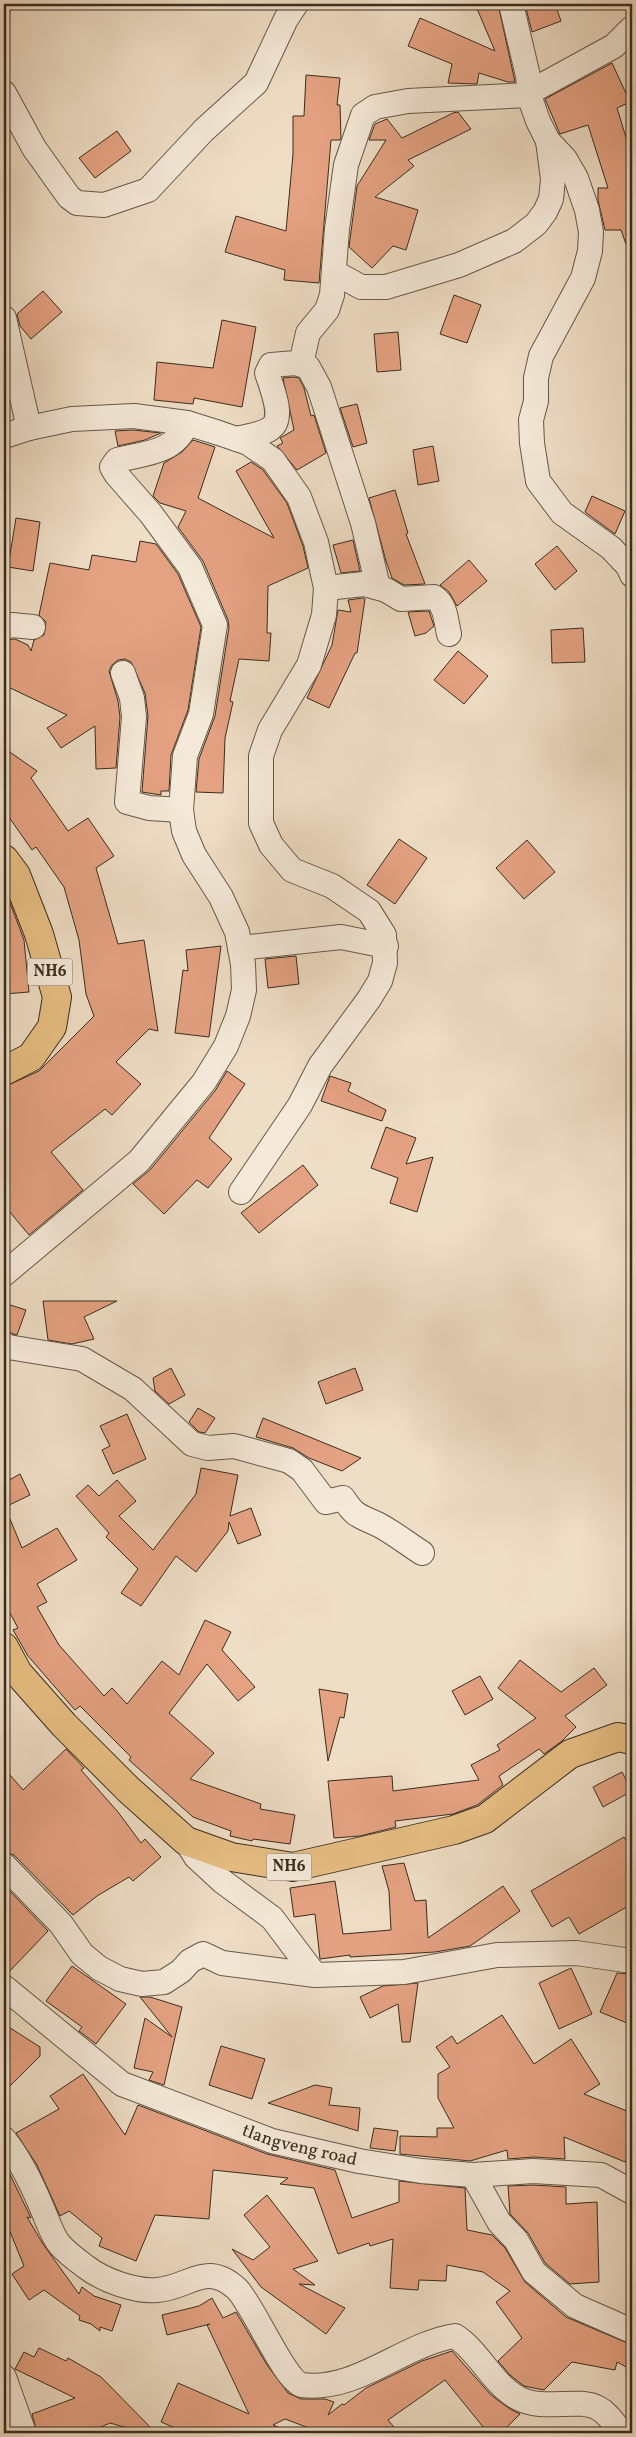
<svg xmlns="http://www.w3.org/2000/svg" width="636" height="2437" font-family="Vollkorn,serif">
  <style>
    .building { fill: #e5a282; stroke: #392d1e }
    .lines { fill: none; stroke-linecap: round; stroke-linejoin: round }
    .minor-casing { stroke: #665948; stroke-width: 26 }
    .trunk-casing { stroke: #392d1e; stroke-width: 30 }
    .minor { stroke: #f5eada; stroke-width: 24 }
    .trunk { stroke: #e8bf83; stroke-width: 28 }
    .labels { text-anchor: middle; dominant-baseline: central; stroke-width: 4; stroke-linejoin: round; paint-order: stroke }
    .shield { fill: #f5eada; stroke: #716656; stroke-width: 1 }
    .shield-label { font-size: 16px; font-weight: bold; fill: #392d1e }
    .street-label { font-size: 18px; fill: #392d1e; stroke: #f5eada }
  </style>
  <rect width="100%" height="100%" fill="#efdec6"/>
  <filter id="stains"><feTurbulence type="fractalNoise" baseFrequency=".004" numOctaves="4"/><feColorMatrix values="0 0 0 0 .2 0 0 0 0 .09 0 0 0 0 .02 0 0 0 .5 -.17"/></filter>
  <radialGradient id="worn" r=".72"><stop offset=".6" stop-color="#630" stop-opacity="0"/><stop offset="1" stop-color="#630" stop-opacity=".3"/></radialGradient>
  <path class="building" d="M475,4H498L515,82H508L479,73L477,84L448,83L452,64L408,46L420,18L495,51Z
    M525,4H555L561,21L532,32Z
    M612,63L630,102L617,108L632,157V162L630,163L631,244H626L621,230H605L598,200V188H608L588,125L560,134L545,99Z
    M306,75L340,78L337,105H340L341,138L340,140H331L319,283L284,280L285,270L225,252L236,216L286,231L293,154V116H304Z
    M458,112L471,129L408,160L414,166L375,197L418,210L406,250L393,246L372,268L349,247L357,186L386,140H369L375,124L387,119L402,138L453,113Z
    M117,131L131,151L95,178L79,158Z
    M43,291L62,312L31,339L20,326L17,314Z
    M454,295L481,305L467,343L440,334Z
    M222,320L256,327L242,407L194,398L193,404L154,400L157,362L213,368Z
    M398,332L401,370L377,372L374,334Z
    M294,377L299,378L304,388L311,416L314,415L326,453L297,470L277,446L283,443L280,438L294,430L283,378Z
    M357,404L367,443L353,447L340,408Z
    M133,430L161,433L145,440L118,446L115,431Z
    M193,440L215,447L198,498L274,538L236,471L251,462L263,470L287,503L303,546L308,568L268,586L267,633H271L269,661L239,659L230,701L233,702L225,738L223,793L196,792L199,759L215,716L229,627L228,620L203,561L178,527L186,511L160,503L153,496L164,463L182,452Z
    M433,446L439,481L418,485L413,450Z
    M395,490L408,533L406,534L425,584L404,585L392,578L386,561L369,498Z
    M592,496L625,511L615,534L585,512Z
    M16,518L40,522L33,571L8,567Z
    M353,540L360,571L341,573L333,545Z
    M140,541L156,544L178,574L201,627L188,710L171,755L169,791H161V795L142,792L148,716L145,693L131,662L125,659L118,660L112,665L109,671L118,701L120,717L116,768L96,769L95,726L61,748L47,728L67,715L4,685V640L15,639L28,645L31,651L34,640L44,635L46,622L39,615L50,563L89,570L92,555L136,562Z
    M557,546L577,571L555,590L535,564Z
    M469,560L487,581L457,606L449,592L440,585Z
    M363,598L365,599L357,653H355L329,708L307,698L332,645L338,610L351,612L348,600Z
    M429,611L434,626L426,633L415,636L408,612Z
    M583,628L585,662L552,663L551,630Z
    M458,651L488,676L464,704L434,680Z
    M4,748L37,771L31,778L68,831L88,818L114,856L96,868L118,944L144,940L158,1031L149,1029L116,1062L141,1084L112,1115L105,1109L51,1152L83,1190L29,1235L4,1205V1087L39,1071L94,1016L86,994L79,940L64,887L36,847L32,850L4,810Z
    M399,839L427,858L395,904L367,885Z
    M527,840L555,872L524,899L496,868Z
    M4,892H6L24,940L29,992L4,994Z
    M221,946L209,1037L175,1033L183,970L188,971L186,950Z
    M296,956L299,984L268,988L265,959Z
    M227,1071L245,1084L209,1138L232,1159L208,1188L197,1180L164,1214L133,1184L150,1170L215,1091Z
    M330,1076L351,1083L348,1091L386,1110L382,1121L321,1101Z
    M386,1127L416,1138L406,1164L433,1157L417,1212L390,1203L398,1178L371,1168Z
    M303,1165L318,1185L259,1233L241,1213Z
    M43,1301H117L84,1317L94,1339L72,1344L48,1340Z
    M4,1303L26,1310L17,1335L4,1331Z
    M171,1368L185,1395L169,1404L155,1391L153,1378Z
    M355,1368L363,1390L326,1404L318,1382Z
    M198,1408L215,1418L205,1433L199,1432L189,1422Z
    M127,1414L146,1459L113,1474L102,1450L110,1446L100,1426Z
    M263,1418L361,1458L342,1471L309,1458L293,1448L256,1437Z
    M201,1468L238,1475L230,1516L251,1508L261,1535L238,1544L229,1522L228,1531L196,1572L176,1556L141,1606L121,1593L138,1569L106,1537L109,1533L76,1496L88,1485L99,1496L117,1480L136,1501L119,1516L153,1550L196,1494Z
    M20,1474L30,1495L5,1507L22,1548L57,1528L77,1560L37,1584L47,1602L37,1607L59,1645L104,1696L112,1688L127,1704L162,1661L179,1675L205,1620L231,1632L222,1650L255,1687L238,1701L207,1664L169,1713L214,1753L190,1779L261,1804L260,1809L295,1815L290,1844L253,1839L252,1841L230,1836L231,1831L193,1817L129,1760L131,1757L80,1706L75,1710L28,1656L13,1630L18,1628L4,1602V1483Z
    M520,1660L561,1692L594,1668L607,1685L565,1716L576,1727L562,1741L544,1754L539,1749L499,1776L503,1785L477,1805L453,1814L395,1821L396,1827L360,1836L334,1838L328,1781L392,1776L393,1791L479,1780L471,1765L500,1750L497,1745L536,1718L498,1688Z
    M480,1676L493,1699L465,1715L452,1691Z
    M319,1689L348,1694L344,1718L340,1717L328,1761Z
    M66,1749L84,1768L81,1770L118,1812L141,1843L145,1839L161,1857L133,1881L129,1877L97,1896L73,1915L14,1855L4,1852V1768L23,1790Z
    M622,1772L632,1791L603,1807L593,1787Z
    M624,1837L632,1851V1904L579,1934L569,1917L552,1927L531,1891Z
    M404,1863L415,1901L426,1900L428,1938L503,1886L520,1911L470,1946L435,1952L350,1957V1955L320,1959L315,1914L294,1917L290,1888L335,1881L343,1934L391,1930L389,1891L382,1866Z
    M4,1885L48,1931L7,1974H4Z
    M72,1966L126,2004L96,2044L79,2031L82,2027L46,2001Z
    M571,1968L592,2014L559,2029L539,1983Z
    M617,1973L632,1974V2009L627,2023L600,2012Z
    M418,1983L410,2042H402L398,2004L370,2018L360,1997L383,1986Z
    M140,1997H150L182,2007L164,2085L149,2080L153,2072L134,2068L145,2018L172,2037Z
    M502,2015L534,2064L571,2039L600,2084L584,2094L632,2113V2145L625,2162L564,2137L565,2159L534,2157L508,2159L507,2150L470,2161L400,2154V2136L437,2137V2128H454L438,2098V2074L450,2067L436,2047L452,2036L457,2044Z
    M4,2024L40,2047V2056L4,2092Z
    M221,2046L265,2059L252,2099L209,2085Z
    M83,2074L125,2135L138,2105L267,2154L335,2170L352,2218L399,2202V2181L465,2188L467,2230L492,2235L505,2248L525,2282L566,2317L632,2345V2370L617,2362L615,2370L572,2362L544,2390L524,2386L510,2375L498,2361L522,2338L496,2302L510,2291L483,2272L447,2265L446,2281L419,2280L418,2290L390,2288L393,2239L370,2246L369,2243L338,2254L314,2188L280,2184L288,2178L213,2170L209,2219L155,2215L136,2261L99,2246L102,2238L69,2211L60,2216L37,2165L16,2133L59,2109L50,2096Z
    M315,2085L332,2088L329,2105L360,2108L358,2131L268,2103Z
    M374,2128L398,2131L395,2151L370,2148Z
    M4,2162L31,2218L27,2217L43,2244L79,2294L82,2287L94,2296L121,2305L112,2331L100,2327V2331L91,2324L79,2320L80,2316L44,2290L29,2300L12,2274L24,2266L4,2217Z
    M533,2185L566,2187V2204L597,2202L599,2282L570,2284L545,2263L528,2233L510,2214L508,2186Z
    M267,2195L318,2261L293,2269L315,2285L299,2284L345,2308L326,2334L261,2287L232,2249L253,2260L270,2247L244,2215Z
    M212,2298L223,2318L236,2312L267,2365L288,2393L301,2399H325L334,2402L328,2415L342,2404L344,2405L366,2388L422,2361L452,2351L491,2395L510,2409L520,2414L501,2433H488L445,2380L388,2420L399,2433H302L309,2428L285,2419L273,2425L293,2433H187L161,2422L178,2383L249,2414L207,2325L210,2324L167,2335L162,2315L199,2306Z
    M39,2348L66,2361L68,2358L101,2377L156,2433H145L110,2423L87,2433H37L32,2414L75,2398L15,2369L24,2352L34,2357Z"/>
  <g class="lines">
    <defs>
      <g id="minor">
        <path d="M511,4L528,76L531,101L538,121L548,141L565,159L576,178L587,210L591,232L590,251L583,278L541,356L536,378V401L531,420L532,443L538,481L562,513L611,548L628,566L632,575"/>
        <path d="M530,92L614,46L632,28"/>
        <path d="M4,93L34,148L69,197L77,203L104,205L148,190L204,130L256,83L286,19L296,4"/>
        <path d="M334,272L361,287H386L459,265L514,241L536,224L545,212L551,199L553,179L548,141"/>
        <path d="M4,318L29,428"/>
        <path d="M301,364L308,333L327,310L332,295L337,229L346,165L363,115L375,107L408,101L530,95"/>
        <path d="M4,436L29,428L72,419L134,416L187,423L219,433L248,443L273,460L299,497L316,542L326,588L324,615L309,665L270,730L261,756V823L271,845L292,870L332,886L369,911L384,935L385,963L380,981L369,999L320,1066L300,1105L241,1192"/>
        <path d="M237,439C248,436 262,435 271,428C285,418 271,386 267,373L271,365L296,363L308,367L319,387L363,523L378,587"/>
        <path d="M326,588L364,584L386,590L401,599L434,597C446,605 446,621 449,634"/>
        <path d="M4,627L12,625L33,627"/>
        <path d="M123,673L132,698L134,717L127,802L149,808L181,810"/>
        <path d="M240,948L341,937L386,946"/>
        <path d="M4,1274L139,1161L204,1082L226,1046L238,1016L244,990L243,964L237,932L221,897L194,855L184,831L181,810L185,756L201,714L215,625L190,567L151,514L116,474L112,467L117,460C145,453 174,454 187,423"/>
        <path d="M4,1344L8,1347L82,1359L133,1389L192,1444L208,1448L234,1446L289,1461L302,1470L326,1502L343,1498C356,1518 359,1515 379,1525C394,1533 408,1544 422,1553"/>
        <path d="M186,1841L196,1857L222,1881L272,1918L315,1975L404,1972L497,1955L576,1953L632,1961"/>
        <path d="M4,1865L61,1924L82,1954L99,1968L120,1979L142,1984L164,1982L181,1971L190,1961L203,1954L222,1963L315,1975"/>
        <path id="s1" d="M4,1987L122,2084L272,2141L359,2161L421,2171L473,2175L533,2171L601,2175L632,2192"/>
        <path d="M4,2139C20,2159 32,2184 42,2208C47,2219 52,2236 60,2245C67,2253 78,2261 86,2267C103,2280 135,2292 157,2290C189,2288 206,2260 237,2289C253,2305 286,2383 302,2385C357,2392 403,2344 455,2336C479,2351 492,2384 518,2398C544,2412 577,2397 598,2408C608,2413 615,2425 622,2433"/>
        <path d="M473,2175L499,2222L516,2240L534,2272L575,2306L632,2331"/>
        <path d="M4,2377L24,2433"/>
      </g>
      <path id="trunk" d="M4,859L16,875L39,934L57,997L52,1027L31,1057L4,1071
        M4,1647L18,1673L64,1725L129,1790L186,1841L231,1857L293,1867L454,1830L485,1819L570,1754L618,1737L632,1740"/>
    </defs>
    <use href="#minor" class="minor-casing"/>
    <use href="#trunk" class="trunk-casing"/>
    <use href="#minor" class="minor"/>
    <use href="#trunk" class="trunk"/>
  </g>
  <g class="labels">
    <g class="shield">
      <rect x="27.5" y="958.5" width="45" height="27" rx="4"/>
      <rect x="266.5" y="1853.5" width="45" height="27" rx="4"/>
    </g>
    <g class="shield-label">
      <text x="50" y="972">NH6</text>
      <text x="289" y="1867">NH6</text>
    </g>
    <g class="street-label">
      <text stroke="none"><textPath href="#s1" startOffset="341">tlangveng road</textPath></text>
    </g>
  </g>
  <rect width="636" height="2437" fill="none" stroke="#efdec6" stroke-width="20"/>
  <rect x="5" y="5" width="626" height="2427" fill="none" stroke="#392d1e" stroke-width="2.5"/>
  <rect x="10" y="10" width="616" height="2417" fill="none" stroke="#392d1e"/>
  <rect width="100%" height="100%" filter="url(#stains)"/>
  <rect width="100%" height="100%" fill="url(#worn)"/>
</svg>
